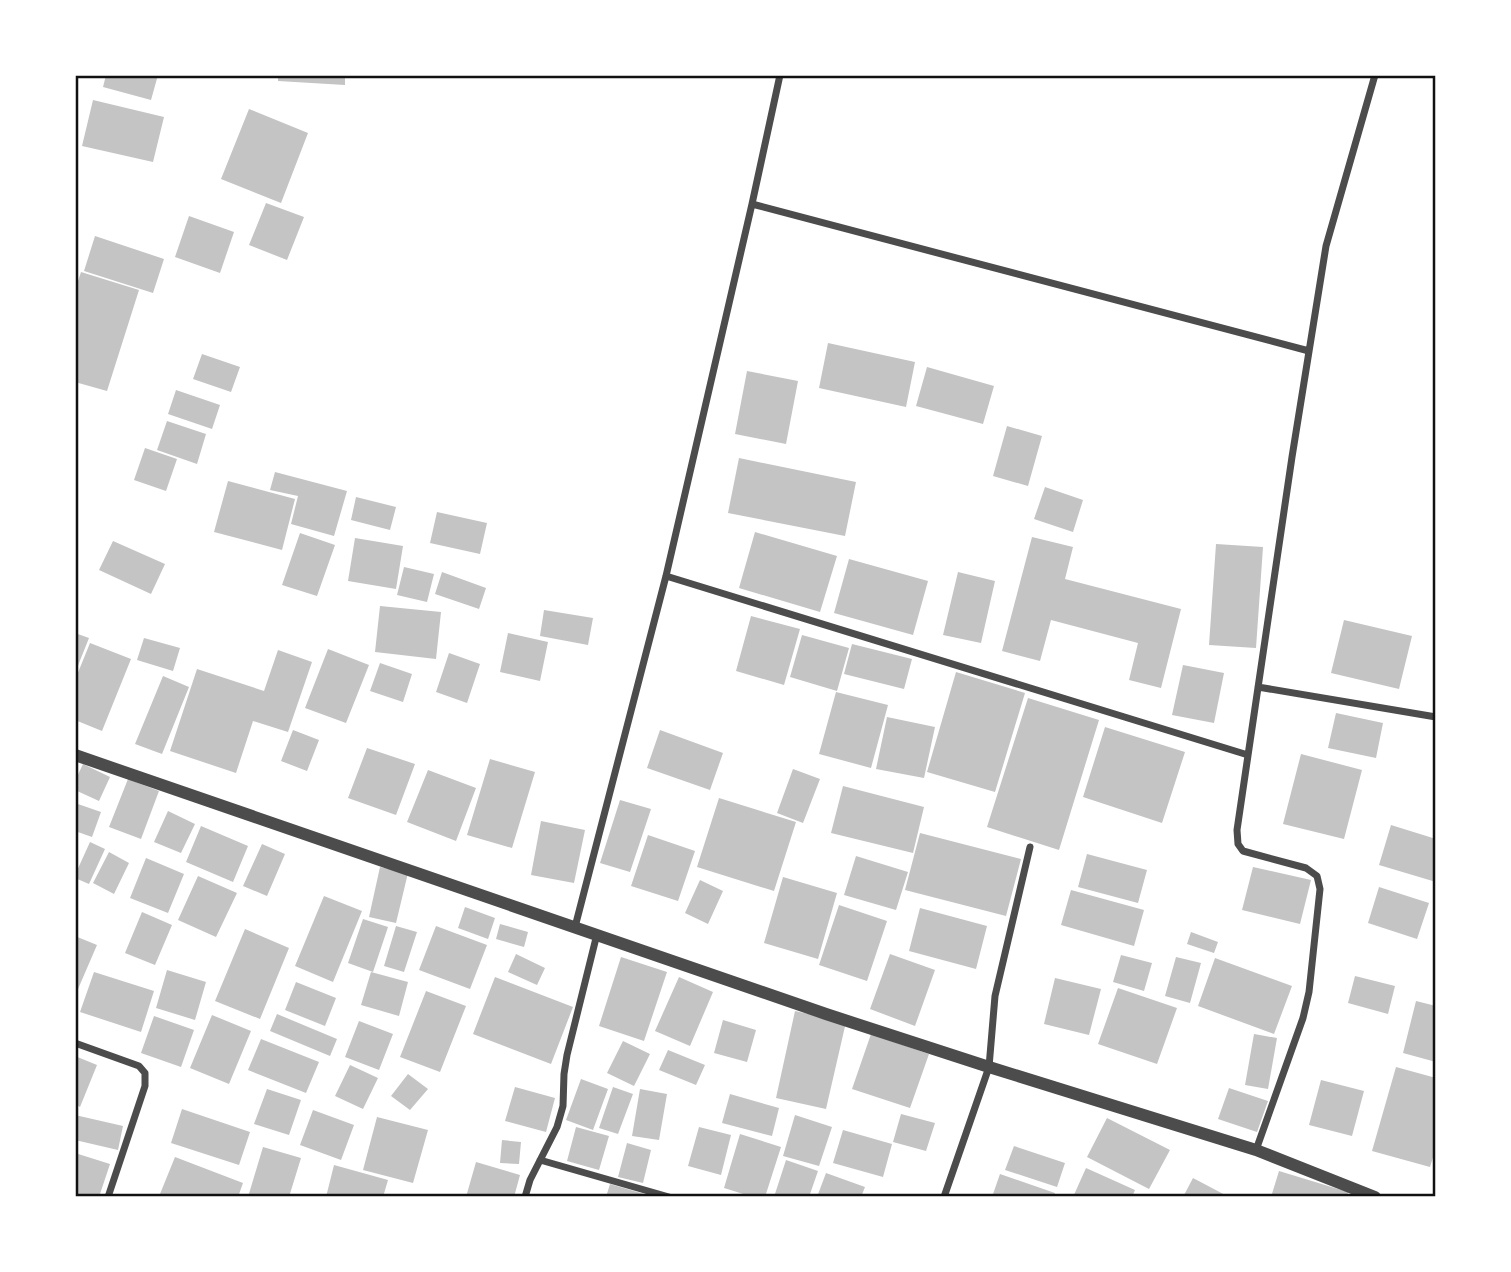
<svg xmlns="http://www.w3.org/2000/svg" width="1511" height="1272" font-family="'Fira Sans',sans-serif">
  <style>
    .building { fill: #c4c4c4 }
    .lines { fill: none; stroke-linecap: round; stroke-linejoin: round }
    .minor { stroke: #4c4c4c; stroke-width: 7 }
    .tertiary { stroke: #4c4c4c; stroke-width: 12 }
    .neatline { fill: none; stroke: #111; stroke-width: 2.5 }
  </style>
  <rect width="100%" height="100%" fill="#fff"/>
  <path class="building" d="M106,75H158L151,100L103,87Z
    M278,75H345V85L278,81Z
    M93,100L164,117L153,162L82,146Z
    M249,109L308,133L281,203L221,179Z
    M266,203L304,217L287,260L249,245Z
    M189,216L234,232L220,273L175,257Z
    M95,236L164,259L153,293L84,271Z
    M81,272L139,290L107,391L75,382V290Z
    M828,343L915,362L906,407L819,388Z
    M202,354L240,367L231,392L193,379Z
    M927,367L994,386L983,424L916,406Z
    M747,371L798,381L786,444L735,434Z
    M176,390L220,405L212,429L168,414Z
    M167,421L206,434L197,464L157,450Z
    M1007,426L1042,436L1028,486L993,476Z
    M145,448L177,459L166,491L134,480Z
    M739,458L856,482L845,536L728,513Z
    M275,472L347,491L334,536L291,524L298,496L270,490Z
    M228,481L295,499L282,550L214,532Z
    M1045,487L1083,500L1073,532L1034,519Z
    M356,497L396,507L390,530L351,520Z
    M437,512L487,523L480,554L430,543Z
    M755,532L837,556L820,612L739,588Z
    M300,533L335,545L317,596L282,585Z
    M1032,537L1073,547L1065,579L1181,609L1161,688L1129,680L1138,643L1051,620L1040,661L1002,651Z
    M355,538L403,546L396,589L348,581Z
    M113,541L165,564L151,594L99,570Z
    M1216,544L1263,547L1256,648L1209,645Z
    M849,559L928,581L913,635L834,613Z
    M404,567L434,574L427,602L397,595Z
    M442,572L486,588L479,609L435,594Z
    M958,572L995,581L981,643L943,635Z
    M380,606L441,612L436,659L375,652Z
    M544,610L593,618L588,645L540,636Z
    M751,616L800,629L784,685L736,671Z
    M1344,620L1412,636L1399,689L1331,673Z
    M75,633L89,638L75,673Z
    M508,633L548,642L540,681L500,672Z
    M802,635L849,648L837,691L790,677Z
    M144,638L180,648L173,671L137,660Z
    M90,643L131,659L102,731L75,720V680Z
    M852,644L912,659L904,689L844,674Z
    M328,649L369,665L346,723L305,708Z
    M278,650L312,662L288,732L253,721L236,773L170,751L197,669L264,691Z
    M449,653L480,664L467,703L436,692Z
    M380,663L412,674L403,702L370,691Z
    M1183,665L1224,673L1214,723L1172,715Z
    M956,672L1025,693L995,792L927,772Z
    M163,676L189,687L162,754L135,744Z
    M836,692L888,705L871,768L819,754Z
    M1028,698L1099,720L1059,850L987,827Z
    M1336,713L1383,723L1376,758L1328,748Z
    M887,717L935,727L924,778L876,769Z
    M1105,727L1185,752L1162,823L1083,797Z
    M293,730L319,740L307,771L281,761Z
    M660,730L723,753L710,790L647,768Z
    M367,748L415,764L396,815L348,798Z
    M1301,754L1362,770L1344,839L1283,824Z
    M490,759L535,772L512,848L467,835Z
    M83,764L110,777L99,801L75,790V781Z
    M793,769L820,779L803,823L777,813Z
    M428,770L476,788L456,841L407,822Z
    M128,779L159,791L141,839L109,827Z
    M843,786L924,807L913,853L831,833Z
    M719,798L796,822L774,891L697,867Z
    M620,800L651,809L630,872L600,863Z
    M75,803L101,812L92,837L75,831Z
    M168,811L195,824L181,853L154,842Z
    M541,821L585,830L574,883L531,875Z
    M1391,825L1436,839V882L1379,865Z
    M201,826L248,846L233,882L186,862Z
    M920,833L1021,859L1006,916L905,890Z
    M648,835L695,851L678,901L631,886Z
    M90,842L105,849L89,884L75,878V875Z
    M262,844L285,854L267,896L243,886Z
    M109,852L129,863L114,894L93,883Z
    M1087,854L1147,870L1138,903L1078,887Z
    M856,856L908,872L896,910L844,895Z
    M146,858L184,874L168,913L130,898Z
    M380,867L408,873L396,923L369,917Z
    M1253,867L1311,880L1300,924L1242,910Z
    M198,876L237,893L216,937L178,920Z
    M783,877L837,893L818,959L764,943Z
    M700,880L723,891L708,924L685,913Z
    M1379,887L1429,903L1417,939L1368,923Z
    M1071,890L1144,910L1134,946L1061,925Z
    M324,896L362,911L333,982L295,966Z
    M839,905L887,921L867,981L819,965Z
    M465,907L495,918L488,939L458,928Z
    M920,908L987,926L976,969L909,951Z
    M142,912L172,925L155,965L125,953Z
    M363,919L388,927L373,972L348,963Z
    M500,924L528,932L524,947L496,939Z
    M396,926L417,932L404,972L384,966Z
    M436,926L487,945L470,989L419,970Z
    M245,929L289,948L260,1019L215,1001Z
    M1191,932L1218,942L1214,953L1187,944Z
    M75,936L97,945L75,996Z
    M516,954L545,968L537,985L508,972Z
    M890,954L935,970L915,1026L870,1009Z
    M1121,955L1152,963L1144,991L1113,982Z
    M621,957L667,972L644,1041L599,1026Z
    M1176,957L1201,963L1190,1003L1165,996Z
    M1215,958L1292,986L1274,1034L1198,1006Z
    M167,970L206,982L195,1020L156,1008Z
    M94,972L154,991L141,1032L80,1012Z
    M371,972L408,982L399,1016L361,1005Z
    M1355,976L1395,986L1388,1014L1348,1003Z
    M495,977L573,1007L551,1064L473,1034Z
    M679,977L713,992L690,1046L655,1031Z
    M1055,978L1101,989L1089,1035L1044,1024Z
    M296,982L336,998L325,1026L285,1010Z
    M1118,988L1177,1008L1157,1064L1098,1044Z
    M426,991L466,1006L440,1072L400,1057Z
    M1416,1001L1436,1006V1062L1403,1053Z
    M795,1011L846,1022L826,1109L776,1098Z
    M277,1014L337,1039L330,1056L270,1031Z
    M212,1015L251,1031L229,1084L190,1068Z
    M154,1016L194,1030L181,1067L141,1053Z
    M723,1020L756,1030L747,1062L714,1053Z
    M359,1021L393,1034L379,1070L345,1057Z
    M871,1034L929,1054L910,1108L852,1089Z
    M1254,1034L1277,1038L1268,1089L1245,1085Z
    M261,1039L319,1062L306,1093L248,1070Z
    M623,1041L650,1054L634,1086L607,1073Z
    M668,1050L705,1065L696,1085L659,1070Z
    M75,1056L97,1065L80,1107L75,1104Z
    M350,1065L378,1078L363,1109L335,1096Z
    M1396,1067L1436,1078V1148L1430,1167L1372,1151Z
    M408,1074L428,1089L410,1110L391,1096Z
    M581,1079L608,1089L593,1130L566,1120Z
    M1321,1080L1364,1091L1352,1136L1309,1125Z
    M515,1087L555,1098L546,1132L505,1121Z
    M613,1087L633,1094L618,1134L599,1128Z
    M1229,1088L1268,1101L1257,1132L1218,1119Z
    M267,1089L301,1100L289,1135L254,1124Z
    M640,1089L667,1094L659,1140L632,1136Z
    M730,1094L779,1108L772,1136L722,1123Z
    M182,1109L250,1132L239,1165L171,1143Z
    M313,1110L354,1125L341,1160L300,1145Z
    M901,1114L935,1123L926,1151L893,1142Z
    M75,1115L123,1126L118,1150L75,1140Z
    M795,1115L832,1127L819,1166L783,1156Z
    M377,1117L428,1130L413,1183L363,1170Z
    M1107,1118L1170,1150L1149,1189L1087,1157Z
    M576,1127L609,1136L599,1170L567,1161Z
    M699,1127L731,1135L721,1175L688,1166Z
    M843,1130L892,1144L883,1177L833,1163Z
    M740,1134L781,1147L765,1197H753L724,1188Z
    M502,1140L521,1142L519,1164L500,1163Z
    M627,1143L651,1150L643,1183L618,1177Z
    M1014,1146L1065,1163L1057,1187L1005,1170Z
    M263,1147L301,1158L289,1197H248Z
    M75,1153L110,1164L99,1197H75Z
    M175,1157L243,1183L238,1197H167L160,1194Z
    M786,1160L818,1171L809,1197H774Z
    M476,1162L520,1175L514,1197H466Z
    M334,1165L388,1180L383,1197H326Z
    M1086,1168L1135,1190L1132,1197H1073Z
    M1279,1171L1348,1192L1347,1197H1271Z
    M826,1173L865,1187L861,1197H817Z
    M1000,1174L1055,1193L1054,1197H992Z
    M1193,1178L1229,1197H1183Z
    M610,1184L651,1196V1197H606Z"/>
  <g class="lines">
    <path class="minor" d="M752,204L1309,351
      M666,576L1248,755
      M1258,687L1436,717
      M575,927L666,576L752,204L780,75
      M75,1043L139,1066L145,1073V1086L108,1197
      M1256,1150L1303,1018L1309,992L1320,889L1317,876L1306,868L1243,851L1238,844L1237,830L1292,457L1326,246L1375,75
      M540,1160L669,1197
      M525,1197L530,1180L557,1127L563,1106L564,1074L567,1055L597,934
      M944,1197L989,1067L995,996L1030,847"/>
    <path class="tertiary" d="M75,755L826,1014L989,1067L1256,1150L1375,1197"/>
  </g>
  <rect width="1511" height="1272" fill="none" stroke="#ffffff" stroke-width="154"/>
  <rect x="77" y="77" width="1357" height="1118" class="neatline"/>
</svg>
